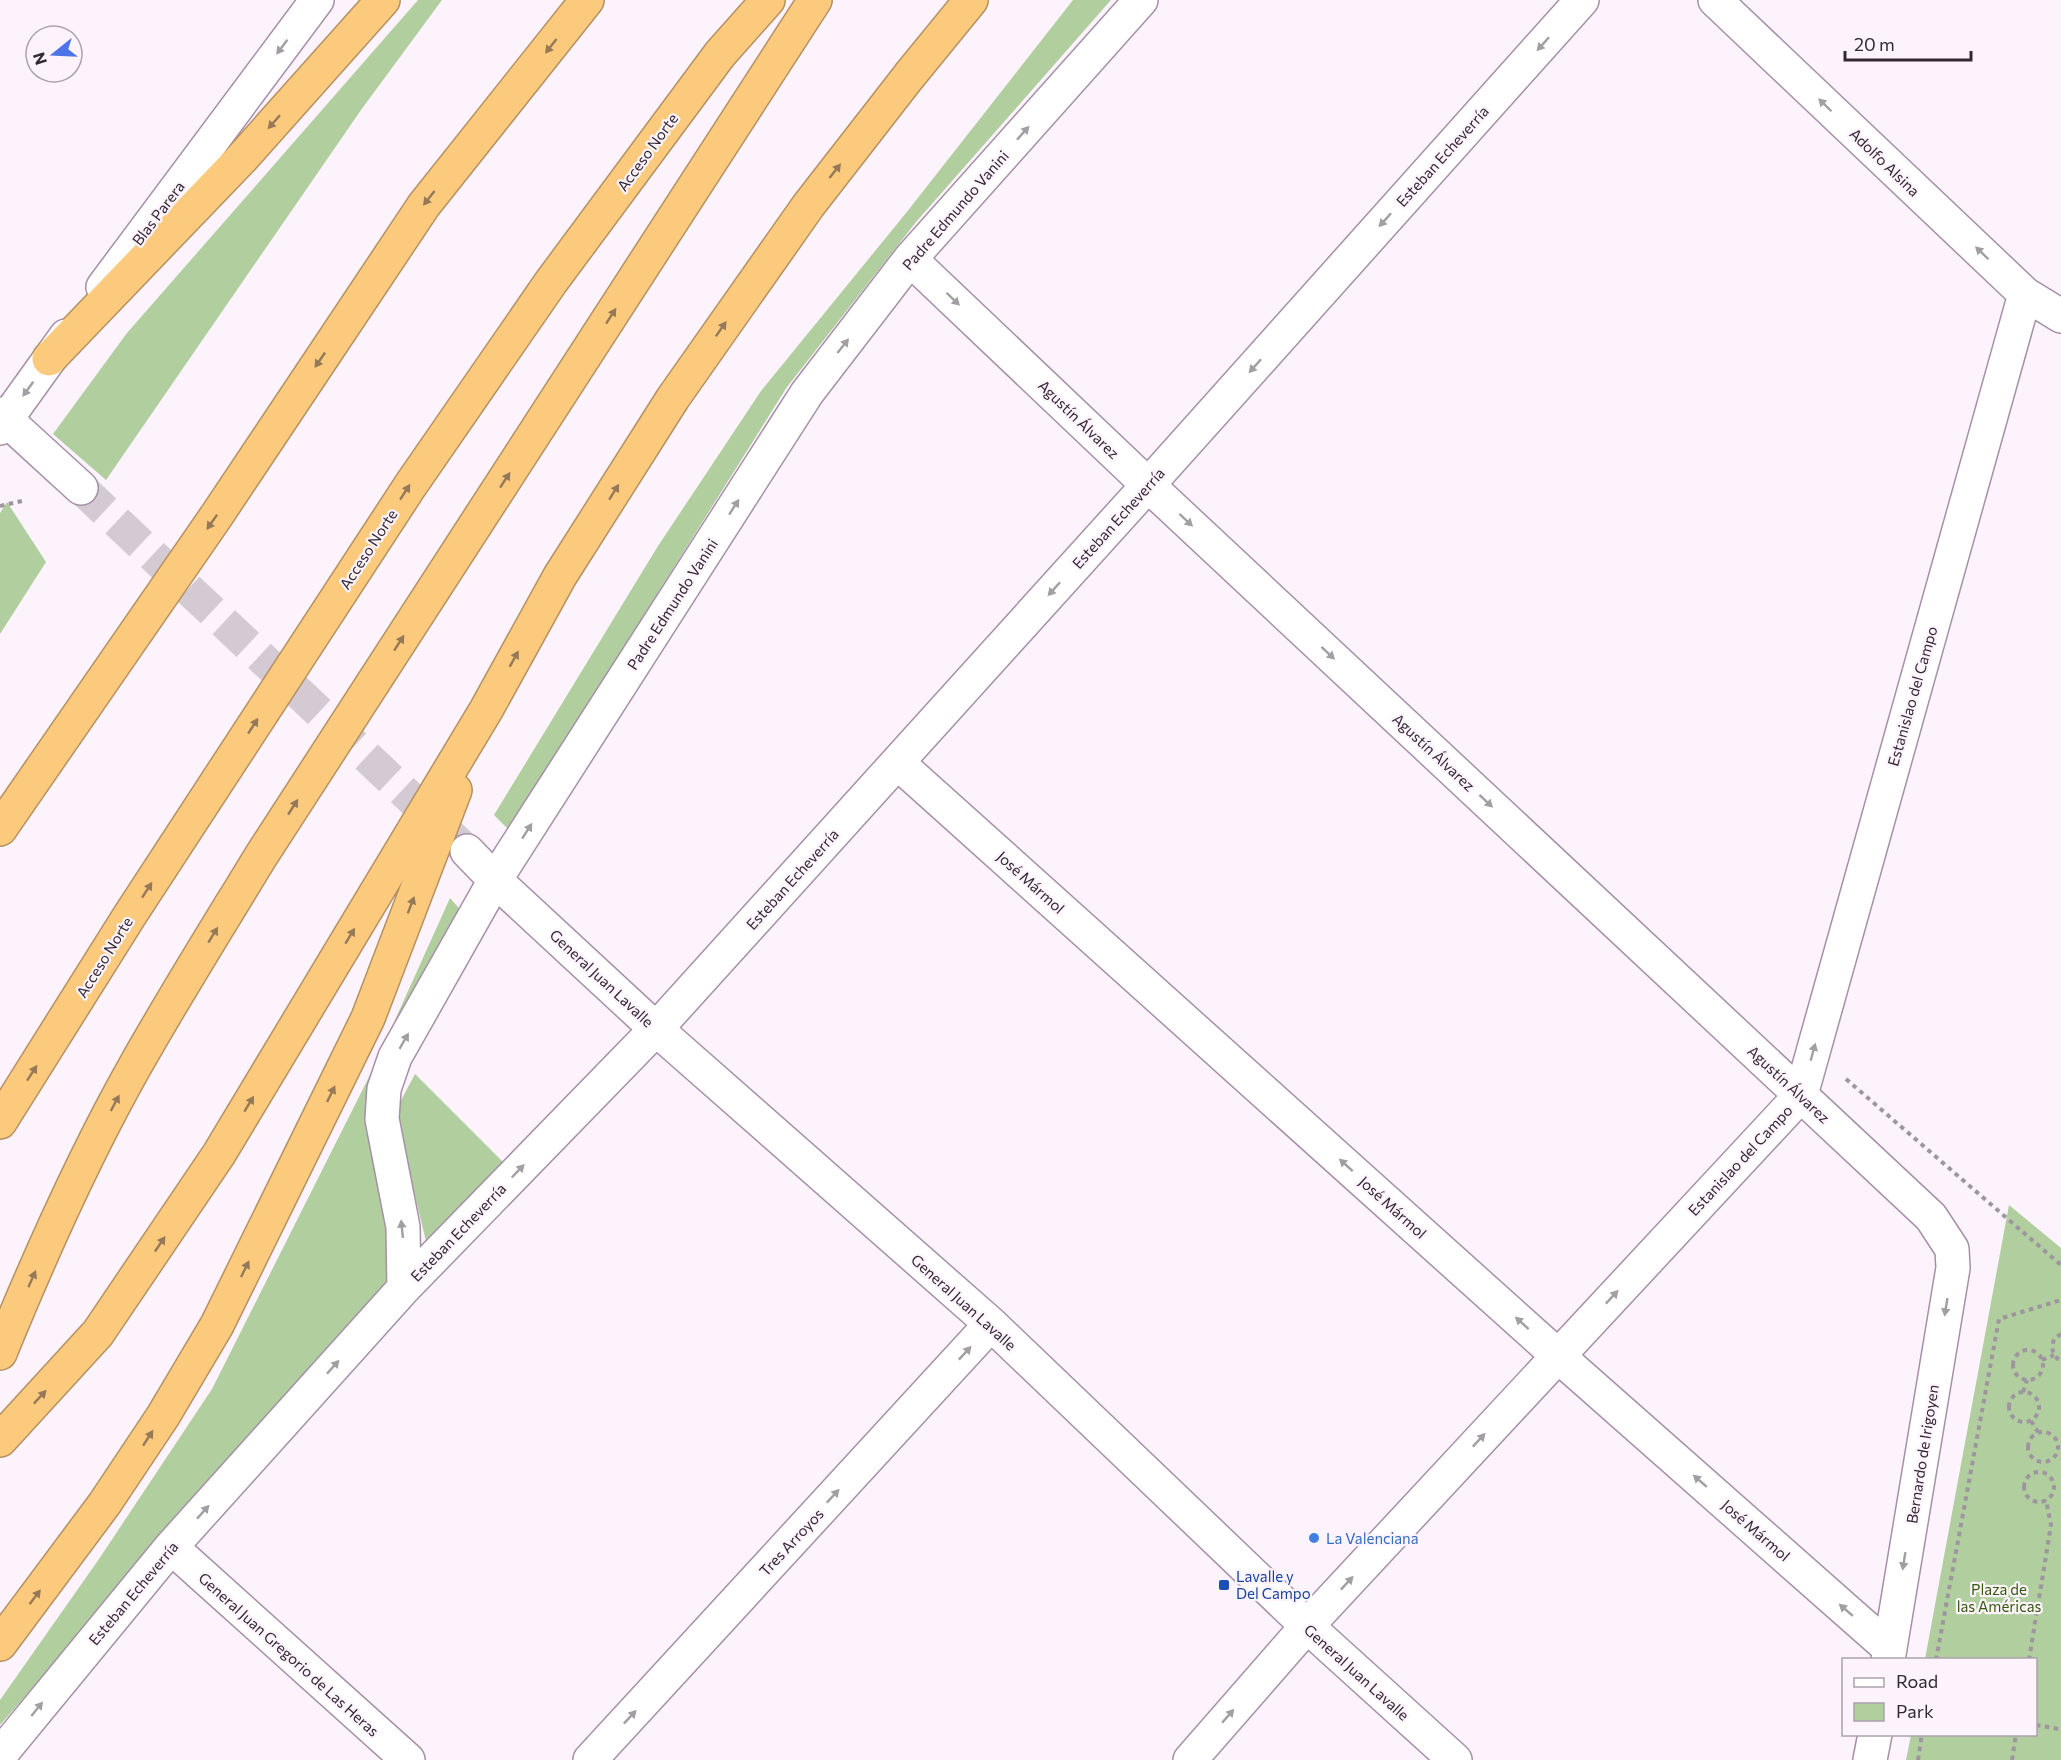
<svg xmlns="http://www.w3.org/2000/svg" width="2061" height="1760" font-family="Commissioner,sans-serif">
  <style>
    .green { fill: #b0ce9e }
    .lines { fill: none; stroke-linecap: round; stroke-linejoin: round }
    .minor-tunnel { stroke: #d4cad4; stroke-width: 33; stroke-dasharray: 33 16; stroke-linecap: butt }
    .minor-casing { stroke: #a690a8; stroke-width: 36 }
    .highway-casing { stroke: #b49163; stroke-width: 36 }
    .path { stroke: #9e959f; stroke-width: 4; stroke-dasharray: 4.5 4.5; stroke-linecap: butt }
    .minor { stroke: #fff; stroke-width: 33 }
    .highway { stroke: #fbca7d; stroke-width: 33 }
    .oneway { fill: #a29ea3 }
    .oneway2 { fill: #967958 }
    .shop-dot { fill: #3f7fe0; stroke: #fdf3fd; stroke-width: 2 }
    .transit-dot { fill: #1a4fb4; stroke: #fdf3fd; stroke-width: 2 }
    .labels { text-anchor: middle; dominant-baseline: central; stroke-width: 4.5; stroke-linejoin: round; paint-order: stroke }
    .street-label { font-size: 15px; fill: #312832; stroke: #fdf3fd }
    .shop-label { font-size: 15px; fill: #366cbe; stroke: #fdf3fd; text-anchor: start }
    .transit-label { font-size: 15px; fill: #164399; stroke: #fdf3fd; text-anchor: start }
    .park-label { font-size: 15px; fill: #32590c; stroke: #fdf3fd }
  </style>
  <rect width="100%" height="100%" fill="#fdf3fd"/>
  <path class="green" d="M418,0H442L361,110L106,480L53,434L127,333Z
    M1073,0H1111L916,222L787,387L509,830L494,815L658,546L761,391L906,213Z
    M7,502L46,562L0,634V513Z
    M450,898L465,915L388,1048L392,1269L378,1297L0,1725V1700L99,1559L212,1389L372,1071Z
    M415,1074L503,1162L426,1241L400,1134L399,1104Z
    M2009,1205L2061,1248V1760H1906L1911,1735L2036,1734V1660L1925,1659Z"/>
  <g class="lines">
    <path class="minor-tunnel" d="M81,488L467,851"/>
    <defs>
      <path id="minor" d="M1715,0L2025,294L2061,316
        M910,259L1148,485L1931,1217L1952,1249L1953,1268L1888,1660
        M103,287L317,0
        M0,414L81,488
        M0,428L66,336
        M898,763L1557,1355L1890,1649
        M467,851L495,880L656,1029L991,1324L1307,1626L1455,1760
        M404,1288L403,1227L382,1119L384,1089L395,1057L495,880L807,393L910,259L1141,0
        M171,1547L408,1760
        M0,1755L171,1547L404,1288L656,1029L1148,485L1582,0
        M590,1760L991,1324
        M1190,1760L1307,1626L1801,1095L2025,294
        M1870,1760L1875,1734"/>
      <path id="highway" d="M49,359L243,157L383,0
        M0,829L217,515L424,205L587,0
        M0,1122L130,915L410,486L551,282L720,54L768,0
        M0,1353C40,1255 83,1158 135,1066C175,995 219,925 261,856L815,0
        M0,1440L98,1333L219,1154L486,710L560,576L673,398L808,206L909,76L971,0
        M0,1644L105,1503L163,1416L217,1325L368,1018L455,790"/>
    </defs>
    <use href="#minor" class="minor-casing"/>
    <use href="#highway" class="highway-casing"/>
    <path class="path" d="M0,506L22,501
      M1846,1079L2061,1265
      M2061,1334L2054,1339C2051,1349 2052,1356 2061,1361
      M2013 1365a15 15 0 1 1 30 0a15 15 0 1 1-30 0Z
      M2042,1360L2054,1355
      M2023,1392L2027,1380
      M2009 1407a15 15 0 1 1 30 0a15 15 0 1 1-30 0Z
      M2031,1421L2038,1432
      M2028 1447a15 15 0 1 1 30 0a15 15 0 1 1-30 0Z
      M2024 1487a15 15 0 1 1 30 0a15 15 0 1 1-30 0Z
      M1936,1660L1999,1319L2061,1300
      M2029,1660L2051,1525L2046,1500
      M2036,1725L2059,1729
      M1918,1760L1922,1734
      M2012,1760L2016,1734"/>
    <use href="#minor" class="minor"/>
    <use href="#highway" class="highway"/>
  </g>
  <defs><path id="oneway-solid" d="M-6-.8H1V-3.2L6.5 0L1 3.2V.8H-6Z" transform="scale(1.5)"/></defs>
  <g class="oneway">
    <use href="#oneway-solid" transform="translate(1543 44) rotate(132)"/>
    <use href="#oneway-solid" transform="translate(282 47) rotate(127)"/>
    <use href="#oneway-solid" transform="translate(1825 105) rotate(-136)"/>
    <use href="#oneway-solid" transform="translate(1023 133) rotate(-48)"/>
    <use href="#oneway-solid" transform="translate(1385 220) rotate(132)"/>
    <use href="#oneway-solid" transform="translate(1982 253) rotate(-136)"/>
    <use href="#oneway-solid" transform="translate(953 299) rotate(44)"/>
    <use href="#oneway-solid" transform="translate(843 346) rotate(-52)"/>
    <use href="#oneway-solid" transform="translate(1255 366) rotate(132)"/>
    <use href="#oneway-solid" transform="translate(28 389) rotate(126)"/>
    <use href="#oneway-solid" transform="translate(734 507) rotate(-57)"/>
    <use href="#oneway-solid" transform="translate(1186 520) rotate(43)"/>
    <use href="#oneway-solid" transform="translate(1054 589) rotate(132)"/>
    <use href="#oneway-solid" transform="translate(1328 653) rotate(43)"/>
    <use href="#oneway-solid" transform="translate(1486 801) rotate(43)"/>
    <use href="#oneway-solid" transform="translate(527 831) rotate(-57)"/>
    <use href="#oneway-solid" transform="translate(404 1041) rotate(-60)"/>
    <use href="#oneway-solid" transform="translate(1813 1052) rotate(-75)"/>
    <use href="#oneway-solid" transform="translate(1346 1165) rotate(-138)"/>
    <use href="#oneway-solid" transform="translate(518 1171) rotate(-46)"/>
    <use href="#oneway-solid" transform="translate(402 1229) rotate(-96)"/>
    <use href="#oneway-solid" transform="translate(1612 1297) rotate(-47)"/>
    <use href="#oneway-solid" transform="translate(1946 1307) rotate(99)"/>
    <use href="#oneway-solid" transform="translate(1522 1323) rotate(-138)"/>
    <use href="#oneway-solid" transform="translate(965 1353) rotate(-47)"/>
    <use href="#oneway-solid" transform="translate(333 1367) rotate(-48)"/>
    <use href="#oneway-solid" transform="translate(1479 1440) rotate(-47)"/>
    <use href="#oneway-solid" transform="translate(1700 1481) rotate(-139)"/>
    <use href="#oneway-solid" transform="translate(833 1496) rotate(-47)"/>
    <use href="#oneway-solid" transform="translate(203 1512) rotate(-48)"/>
    <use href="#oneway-solid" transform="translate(1904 1561) rotate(99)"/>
    <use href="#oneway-solid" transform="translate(1347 1583) rotate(-47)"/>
    <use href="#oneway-solid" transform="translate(1846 1610) rotate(-139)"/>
    <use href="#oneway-solid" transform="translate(37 1709) rotate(-51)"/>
    <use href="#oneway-solid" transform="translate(1228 1716) rotate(-49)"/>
    <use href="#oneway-solid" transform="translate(630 1717) rotate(-47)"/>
  </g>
  <g class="oneway2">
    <use href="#oneway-solid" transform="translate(551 46) rotate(128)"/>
    <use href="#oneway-solid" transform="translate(274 122) rotate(132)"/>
    <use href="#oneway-solid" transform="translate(835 171) rotate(-52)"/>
    <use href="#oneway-solid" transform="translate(429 198) rotate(128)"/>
    <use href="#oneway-solid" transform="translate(611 316) rotate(-57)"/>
    <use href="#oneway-solid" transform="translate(721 329) rotate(-55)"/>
    <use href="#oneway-solid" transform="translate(320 360) rotate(124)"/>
    <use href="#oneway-solid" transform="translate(505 480) rotate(-57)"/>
    <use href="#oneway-solid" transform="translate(405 492) rotate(-57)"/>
    <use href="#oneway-solid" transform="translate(614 492) rotate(-58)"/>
    <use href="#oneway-solid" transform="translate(212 522) rotate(125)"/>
    <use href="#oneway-solid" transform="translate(399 643) rotate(-57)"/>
    <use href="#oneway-solid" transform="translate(514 659) rotate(-61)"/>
    <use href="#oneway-solid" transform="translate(253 726) rotate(-57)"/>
    <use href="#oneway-solid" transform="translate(293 807) rotate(-57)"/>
    <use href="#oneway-solid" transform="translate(147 890) rotate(-57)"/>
    <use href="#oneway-solid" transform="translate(411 905) rotate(-69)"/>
    <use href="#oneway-solid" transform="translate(213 935) rotate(-59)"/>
    <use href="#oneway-solid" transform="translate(350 936) rotate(-59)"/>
    <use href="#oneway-solid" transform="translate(32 1073) rotate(-57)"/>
    <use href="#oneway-solid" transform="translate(331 1094) rotate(-64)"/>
    <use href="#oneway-solid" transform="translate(115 1103) rotate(-62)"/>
    <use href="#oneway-solid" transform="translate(249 1104) rotate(-59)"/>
    <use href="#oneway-solid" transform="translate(160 1244) rotate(-56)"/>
    <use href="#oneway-solid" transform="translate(245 1269) rotate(-64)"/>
    <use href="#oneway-solid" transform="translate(32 1279) rotate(-66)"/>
    <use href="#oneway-solid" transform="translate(40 1397) rotate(-47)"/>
    <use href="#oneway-solid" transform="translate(148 1438) rotate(-57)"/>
    <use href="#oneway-solid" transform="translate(35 1597) rotate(-53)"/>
  </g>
  <circle class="shop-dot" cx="1314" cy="1538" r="6"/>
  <rect class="transit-dot" x="1218" y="1579" width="12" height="12" rx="3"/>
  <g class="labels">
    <g class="street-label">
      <text transform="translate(647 152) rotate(-54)">Acceso Norte</text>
      <text transform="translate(1442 156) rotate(-48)">Esteban Echeverría</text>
      <text transform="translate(1885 162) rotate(44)">Adolfo Alsina</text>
      <text transform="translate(955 210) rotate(-49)">Padre Edmundo Vanini</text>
      <text transform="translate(158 213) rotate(-53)">Blas Parera</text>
      <text transform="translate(1079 419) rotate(44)">Agustín Álvarez</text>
      <text transform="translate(1118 518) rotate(-48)">Esteban Echeverría</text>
      <text transform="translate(368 549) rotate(-57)">Acceso Norte</text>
      <text transform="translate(672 604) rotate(-57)">Padre Edmundo Vanini</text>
      <text transform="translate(1912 696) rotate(-74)">Estanislao del Campo</text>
      <text transform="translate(1434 752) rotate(43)">Agustín Álvarez</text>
      <text transform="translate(792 879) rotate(-48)">Esteban Echeverría</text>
      <text transform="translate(1031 882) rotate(42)">José Mármol</text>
      <text transform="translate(104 957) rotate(-58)">Acceso Norte</text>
      <text transform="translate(602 978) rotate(43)">General Juan Lavalle</text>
      <text transform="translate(1789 1084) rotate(43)">Agustín Álvarez</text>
      <text transform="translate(1740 1160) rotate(-47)">Estanislao del Campo</text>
      <text transform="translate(1393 1207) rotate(42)">José Mármol</text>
      <text transform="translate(458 1232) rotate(-46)">Esteban Echeverría</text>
      <text transform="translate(964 1302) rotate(42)">General Juan Lavalle</text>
      <text transform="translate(1922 1454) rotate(-81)">Bernardo de Irigoyen</text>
      <text transform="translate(1756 1530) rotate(41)">José Mármol</text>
      <text transform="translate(791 1542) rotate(-47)">Tres Arroyos</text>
      <text transform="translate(133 1593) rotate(-50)">Esteban Echeverría</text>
      <text transform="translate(289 1654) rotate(42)">General Juan Gregorio de Las Heras</text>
      <text transform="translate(1357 1672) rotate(42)">General Juan Lavalle</text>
    </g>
    <g class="shop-label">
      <text x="1326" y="1538">La Valenciana</text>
    </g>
    <g class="transit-label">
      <text x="1236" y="1576">Lavalle y<tspan x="1236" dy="17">Del Campo</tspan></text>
    </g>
    <g class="park-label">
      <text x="1999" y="1589">Plaza de<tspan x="1999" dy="17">las Américas</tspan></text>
    </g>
  </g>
  <rect x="1842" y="1658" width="195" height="78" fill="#fdf3fd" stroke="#aba2ac" stroke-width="1.5"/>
  <rect x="1854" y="1678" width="30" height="9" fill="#ffffff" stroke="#aba2ac" stroke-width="1.5"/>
  <text x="1896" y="1688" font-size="18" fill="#312832">Road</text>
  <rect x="1854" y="1703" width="30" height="18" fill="#b0ce9e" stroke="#aba2ac" stroke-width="1.5"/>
  <text x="1896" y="1718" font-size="18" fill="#312832">Park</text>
  <g transform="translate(54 54) rotate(252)"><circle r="28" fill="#fdf3fd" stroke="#aba2ac" stroke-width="1.5"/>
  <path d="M0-4.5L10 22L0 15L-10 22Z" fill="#4d75e9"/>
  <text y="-9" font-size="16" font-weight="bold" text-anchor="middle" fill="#312832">N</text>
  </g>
  <path d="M1845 51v9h126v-9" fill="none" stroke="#312832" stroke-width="3"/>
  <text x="1854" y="51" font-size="18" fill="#312832" stroke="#fdf3fd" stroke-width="4.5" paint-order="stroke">20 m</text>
</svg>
